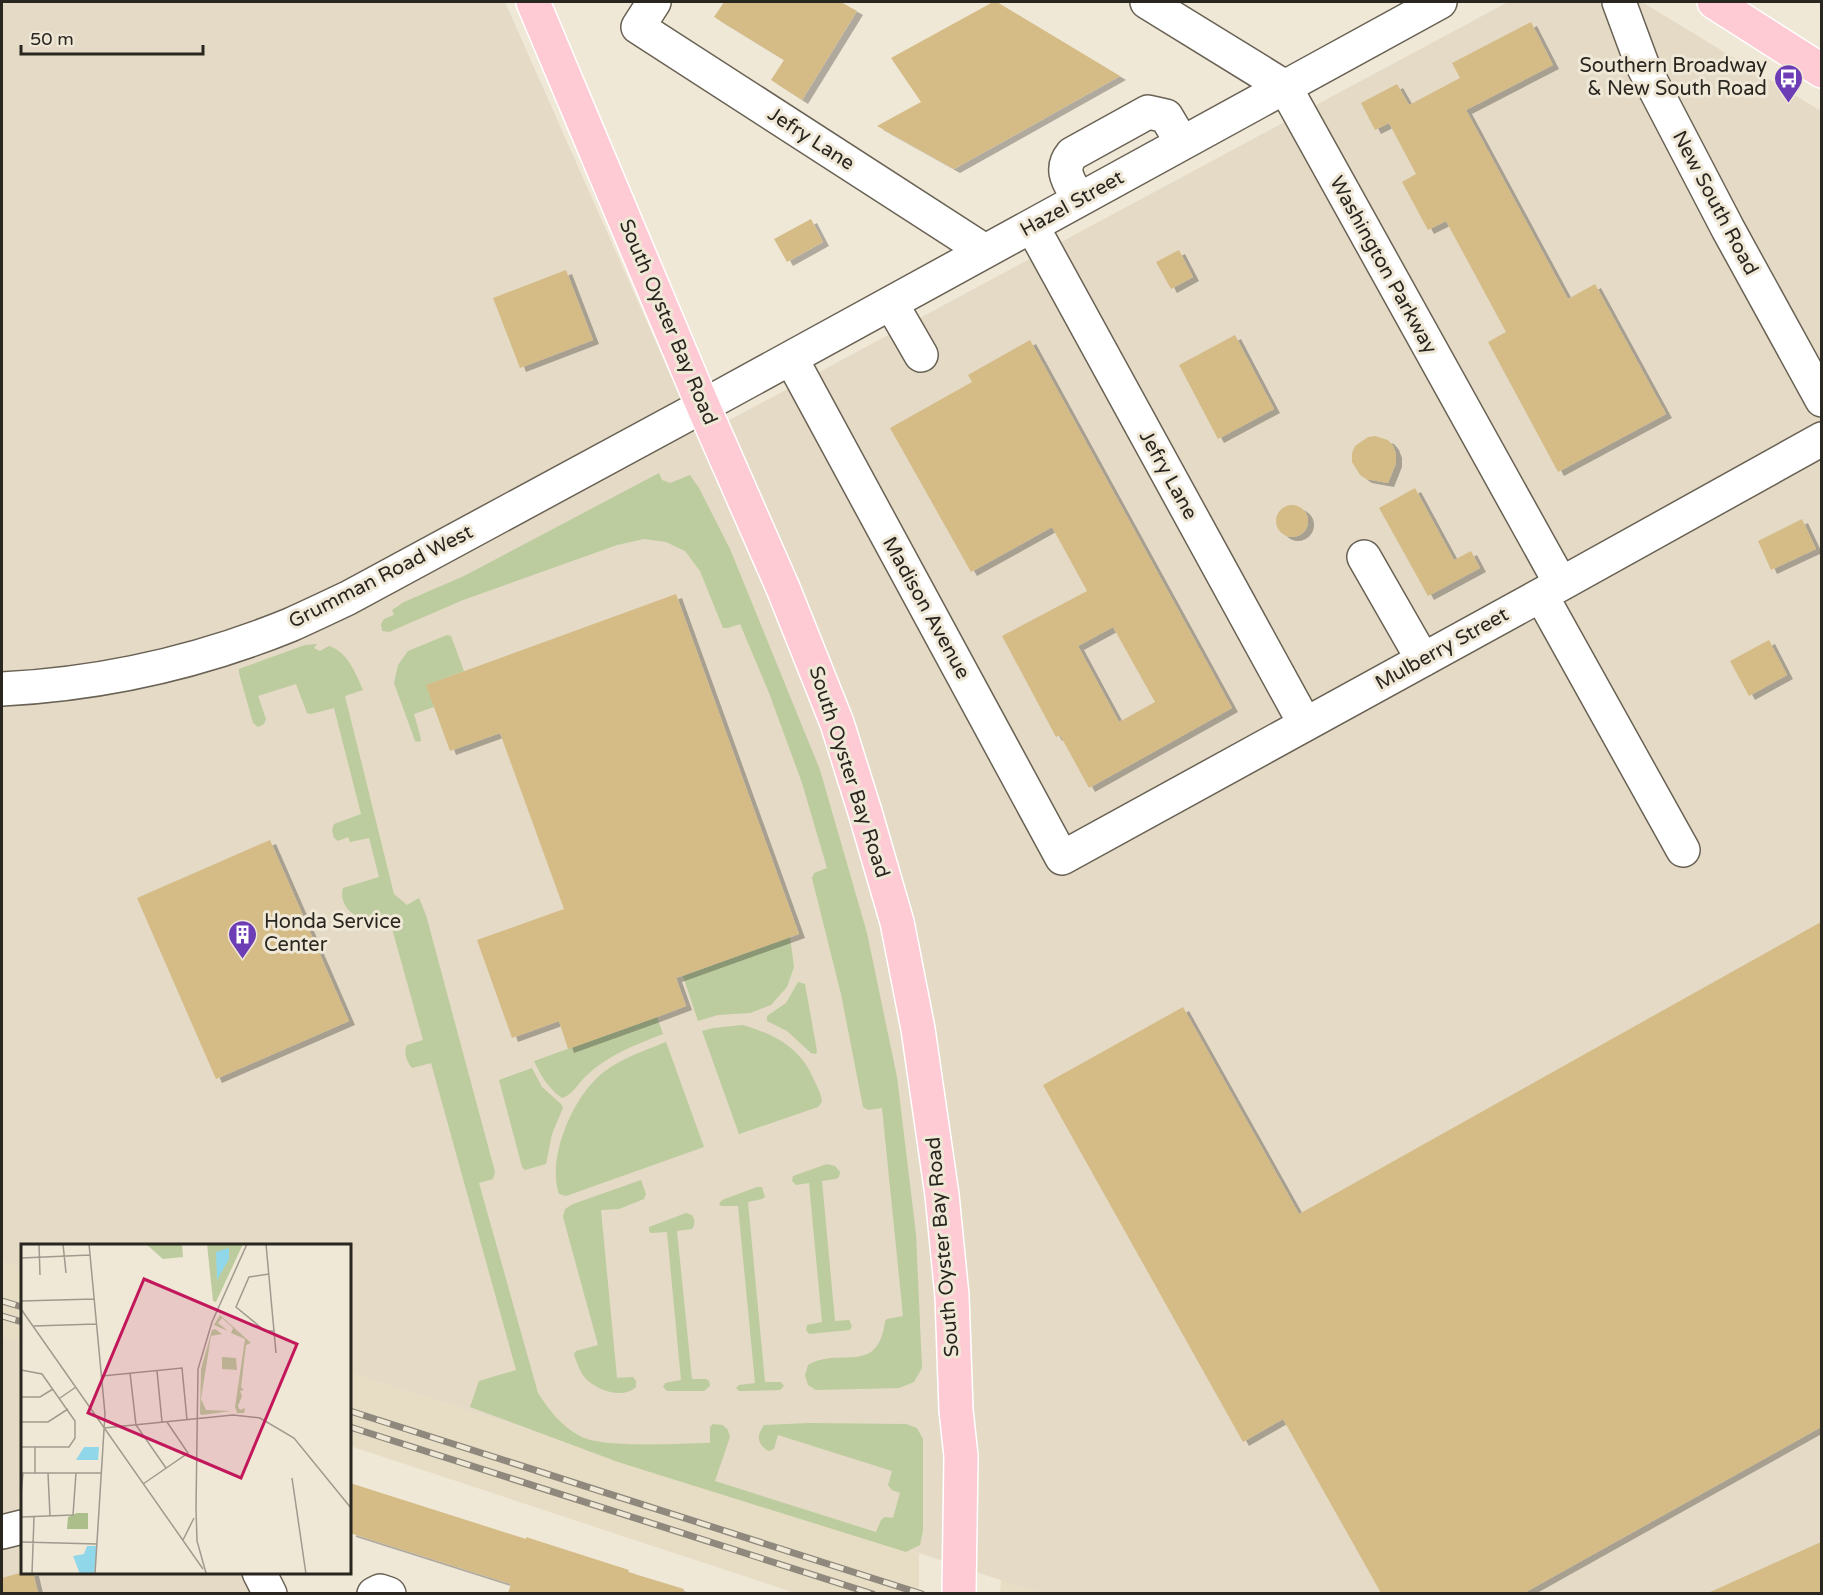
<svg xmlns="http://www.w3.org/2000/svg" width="1823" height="1595" font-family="'Varela Round',sans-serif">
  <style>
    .commercial { fill: #e4dac6 }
    .built { fill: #e7dcc4 }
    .green { fill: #bccc9e }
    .building { fill: #d5bc87; fill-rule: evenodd; filter: url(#shadow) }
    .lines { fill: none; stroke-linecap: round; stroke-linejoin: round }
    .minor-casing { stroke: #696254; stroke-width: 36 }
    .major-casing { stroke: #fff; stroke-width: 36 }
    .minor { stroke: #fff; stroke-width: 33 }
    .major { stroke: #fecad4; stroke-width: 33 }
    .rail-casing { stroke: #8f897d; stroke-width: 7 }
    .rail { stroke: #f0e8d7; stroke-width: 4.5; stroke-dasharray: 14; stroke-linecap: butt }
    .labels { text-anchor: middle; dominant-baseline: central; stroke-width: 6; stroke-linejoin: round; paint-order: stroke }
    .poi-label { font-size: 20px; fill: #292620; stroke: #f0e8d7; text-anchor: end }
    .street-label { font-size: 20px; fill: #292620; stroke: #f0e8d7 }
    .inset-road { fill: none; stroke: #a09a8e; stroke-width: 1.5 }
    .view { fill: #c2185b; fill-opacity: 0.15; stroke: #c2185b; stroke-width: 3 }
    .inset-edge { fill: none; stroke: #292620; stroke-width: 3 }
  </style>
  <defs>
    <filter id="shadow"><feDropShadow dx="6" dy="4" stdDeviation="0" flood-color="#0004"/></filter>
  </defs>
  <rect width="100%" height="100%" fill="#f0e8d7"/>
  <path class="commercial" d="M2,2H505L698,437L1508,2H1642L1821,111V1593H1040L919,1553L350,1373V1246H22V1268L2,1262Z
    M2,1336L22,1343V1572L268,1573L280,1593H2Z"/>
  <path class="built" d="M2,1262L22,1268V1343L2,1336Z
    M350,1373L919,1553V1593H795L350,1446Z
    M1001,1580L1040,1593H1000Z"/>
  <path class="green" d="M659,473L662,480L670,483L690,475L699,488L730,549L820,770L867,933L897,1077L916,1234L922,1368L914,1382L899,1388L816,1390L808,1385L805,1375L808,1365C840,1346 878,1377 885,1321L887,1319L903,1316L882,1108L868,1110L863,1107L841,994L812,878L814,873L827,868L802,783L769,693L740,624L728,628H723L700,571L685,551L666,542L644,539L617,545L463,600L389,632L382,631L381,624L384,619L394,615L392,610L404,602L464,576Z
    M447,635L451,636L464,671L427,685L434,707L414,714L421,739L420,742L415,741L394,683L398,665L408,651Z
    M317,644L314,648L320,651L329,646C348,652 356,674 363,690L345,696L394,894L407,905L419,898L426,915L495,1172L493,1179L479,1183L538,1393C550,1411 560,1425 580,1436C603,1449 681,1443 710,1443V1427L713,1424L723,1425L728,1430L730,1437L715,1481L876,1532L881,1520L885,1517L893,1518L900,1493L892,1490L888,1485L892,1471L778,1435L774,1449L769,1451C757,1445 756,1436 764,1425L809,1423L906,1424L917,1428L923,1439V1530L920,1545L906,1552L618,1462L470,1407L479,1381L516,1370L431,1063L412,1068C407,1062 403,1053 407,1045L423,1040L388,914C382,915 376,918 369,918C353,920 338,903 343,888L379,877L369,838L350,842L348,837L338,841L334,838L332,830L334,824L361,814L334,708L311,714L307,713L296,684L258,696L266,719L264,724L258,727L253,723L239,673V669L305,645Z
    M790,937L794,967L787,987L771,1005L750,1013L718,1015L698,1021L683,976Z
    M798,982L805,984L817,1051L816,1054L811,1053L787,1031L767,1021V1016L786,1003Z
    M657,1017L663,1034C635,1045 608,1055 586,1076C578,1083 573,1095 562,1098C548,1088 541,1076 534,1061Z
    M743,1025C776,1035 801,1048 814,1080C818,1088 821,1094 822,1102L818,1107L739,1134L702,1031L713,1028Z
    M666,1042L704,1147L566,1196L559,1194C547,1159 571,1103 596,1079C615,1060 642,1052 666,1042Z
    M532,1068L542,1087L561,1104L563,1108L552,1134L546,1164L525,1170L522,1167L499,1080Z
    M827,1164L835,1166L840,1172L839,1177L836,1179L822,1181L835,1321L849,1320L852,1326L850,1330L809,1334L806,1330L807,1325L822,1322L809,1183L796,1185L792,1181L793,1176Z
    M641,1180L646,1194L644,1199L619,1209L601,1210L617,1378L633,1377L636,1381V1387C623,1399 599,1391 587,1380C580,1373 577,1363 574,1354L576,1351L598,1345L563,1217L565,1209L573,1204Z
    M757,1187H762L765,1197L762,1199L748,1202L765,1382H781L784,1386L780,1390L739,1391L736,1388L739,1385L755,1383L738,1206H721L719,1204L722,1200Z
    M686,1213L692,1215C695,1220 695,1224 692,1229L677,1231L692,1379H706L709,1381L710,1386L704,1391H667L663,1387L665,1383L681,1380L667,1232L651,1233L649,1231V1227Z"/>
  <path class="building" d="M724,2H841L857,11L802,100L771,80L784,60L714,17Z
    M993,2H997L1120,76L954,169L877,126L921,102L891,58Z
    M1531,22L1553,65L1466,110L1568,299L1595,284L1666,414L1558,472L1488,342L1506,332L1446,221L1428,230L1402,182L1416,174L1389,123L1375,130L1361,103L1397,84L1409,105L1460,78L1452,63Z
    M811,219L823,242L787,262L774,239Z
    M1179,250L1193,277L1171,289L1156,262Z
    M566,270L593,340L520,368L493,298Z
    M1235,335L1274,409L1218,439L1179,365Z
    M1030,340L1232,708L1089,788L1060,735L1056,737L1002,636L1087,591L1052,527L971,572L890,428L972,382L968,375ZM1113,627L1155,702L1119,722L1078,646Z
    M1375,436L1388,440L1393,446L1396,454V463L1388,483L1366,479L1360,475L1352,462V453L1355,446L1368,437Z
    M1415,488L1454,560L1471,551L1480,568L1428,596L1379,508Z
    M1276 521a16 16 0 1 1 32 0a16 16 0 1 1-32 0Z
    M1802,519L1816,549L1771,570L1758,541Z
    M676,594L799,934L676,978L686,1006L657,1017L568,1049L559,1021L512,1038L477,940L564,909L500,733L450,751L426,685Z
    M1769,640L1787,675L1749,696L1730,661Z
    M270,840L349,1021L216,1079L137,898Z
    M1821,922V1427L1524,1593H1381L1283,1419L1243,1442L1043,1085L1183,1007L1299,1214Z
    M350,1483L526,1539V1537L629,1570L628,1572L684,1589L683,1593H508L511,1584L350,1533Z
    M1821,1542V1593H1708Z
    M23,1572H33L38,1593H2V1578Z"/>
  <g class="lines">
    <defs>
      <path id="minor" d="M654,2L638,27L985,251
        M1147,2L1285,87L1561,584
        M1619,2L1642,64L1728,229L1822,400
        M1079,200C1071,184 1058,171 1072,154L1148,112L1166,116L1182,143
        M1032,226L1305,724
        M891,303L921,355
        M791,358L1062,858L1561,584L1822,439
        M1364,557L1423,660
        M1541,595L1683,850
        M2,689C100,684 199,662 290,625C310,616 329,607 348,598L703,406L1440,2
        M2,1532L22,1527
        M259,1572L270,1594
        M374,1594L380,1591L389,1594"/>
      <path id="major" d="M533,2L703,406L783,588L837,723L865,812L897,922L918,1029L942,1195L952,1296L956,1410L961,1456L959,1594
        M1714,2L1822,71"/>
    </defs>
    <use href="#minor" class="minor-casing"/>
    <use href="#major" class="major-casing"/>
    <use href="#minor" class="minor"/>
    <use href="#major" class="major"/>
    <defs>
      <path id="rail" d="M2,1301L22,1307
        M2,1316L22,1322
        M350,1411L922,1594
        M350,1427L873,1594"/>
    </defs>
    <use href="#rail" class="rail-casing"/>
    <use href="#rail" class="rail"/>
  </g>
  <defs>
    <symbol id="bus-pin" viewBox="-11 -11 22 30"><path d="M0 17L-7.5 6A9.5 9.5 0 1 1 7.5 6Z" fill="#6d3db5" stroke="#f0e8d7"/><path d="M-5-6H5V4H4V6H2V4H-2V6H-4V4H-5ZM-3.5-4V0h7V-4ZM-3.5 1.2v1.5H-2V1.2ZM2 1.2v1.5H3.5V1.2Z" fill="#fff"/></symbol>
    <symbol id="building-pin" viewBox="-11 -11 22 30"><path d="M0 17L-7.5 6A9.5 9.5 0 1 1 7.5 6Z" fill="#6d3db5" stroke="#f0e8d7"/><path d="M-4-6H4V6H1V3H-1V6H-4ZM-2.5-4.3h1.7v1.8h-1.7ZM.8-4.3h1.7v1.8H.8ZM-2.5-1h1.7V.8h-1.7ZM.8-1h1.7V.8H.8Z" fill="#fff"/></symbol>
  </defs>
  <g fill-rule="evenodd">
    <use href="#bus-pin" x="1772" y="62" width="33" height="45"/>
    <use href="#building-pin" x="226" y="918" width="33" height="45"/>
  </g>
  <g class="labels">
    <g class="poi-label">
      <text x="1767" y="66">Southern Broadway<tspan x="1767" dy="23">&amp; New South Road</tspan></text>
      <text x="264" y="922" text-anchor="start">Honda Service<tspan x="264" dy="23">Center</tspan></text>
    </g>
    <g class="street-label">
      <text transform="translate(811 139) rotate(33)">Jefry Lane</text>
      <text transform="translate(1715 203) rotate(62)">New South Road</text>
      <text transform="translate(1072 204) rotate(-29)">Hazel Street</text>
      <text transform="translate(1383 265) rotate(61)">Washington Parkway</text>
      <text transform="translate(668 322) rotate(67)">South Oyster Bay Road</text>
      <text transform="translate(1168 475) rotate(61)">Jefry Lane</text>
      <text transform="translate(381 577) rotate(-27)">Grumman Road West</text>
      <text transform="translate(926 608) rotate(61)">Madison Avenue</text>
      <text transform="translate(1442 649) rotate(-29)">Mulberry Street</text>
      <text transform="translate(849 772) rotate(72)">South Oyster Bay Road</text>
      <text transform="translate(943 1247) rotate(-95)">South Oyster Bay Road</text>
    </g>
  </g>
  <g transform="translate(21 1244)">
    <rect width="330" height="330" fill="#f0e8d7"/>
    <path d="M125,0H161L162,13L142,15ZM186,0H222L195,58L192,57ZM199,71L230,99L225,101L220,143L223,146L219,147L221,152L217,162L219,166L224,164L223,169H216L214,163L224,95L210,89L212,84L201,74L197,79L207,87L193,81ZM194,85L201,90L190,92L180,155L185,166L210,167L181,171L179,170L180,125L191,86ZM201,113L215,114L216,126L201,125Z" fill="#bccc9e"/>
    <path d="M56,269H67V285H46L47,273Z" fill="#acbe89"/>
    <path d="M208,4V15L196,36L195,8ZM63,203H78L77,216H55ZM66,302H76L73,330H59L52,312L63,310Z" fill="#91d7ea"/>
    <path class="inset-road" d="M18,0L19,31M42,0L45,29M68,0L84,170L74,330M245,0L255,109M0,14L69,11M248,30L228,33L215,63L244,87H253M0,57L73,55M0,65L182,325M13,82L75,80M0,126L21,130L54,177V194L48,203H0M136,127L141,178M109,129L115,181L145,224M81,132L161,124L166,176M0,153H19L32,145M39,154L55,143M0,178H27L47,165M83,184L212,171L239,174L273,194L330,264M0,229H81M14,229V203M27,229L29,272M271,234L285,330M122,240L167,209L146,178M0,250L2,229M0,273L52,271L55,229M162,296L173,274M0,298L76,300M185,329L176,297L175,264L177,125L191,78L226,0M11,330L13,273"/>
    <path class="view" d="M123,35L276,100L220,234L67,169Z"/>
    <rect width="330" height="330" class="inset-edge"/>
  </g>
  <rect width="1823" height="1595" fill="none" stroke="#292620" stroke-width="6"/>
  <path d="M21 45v9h182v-9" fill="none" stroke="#292620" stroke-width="3"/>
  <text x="30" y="45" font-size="18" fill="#292620" stroke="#f0e8d7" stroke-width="4.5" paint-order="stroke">50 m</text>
</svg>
